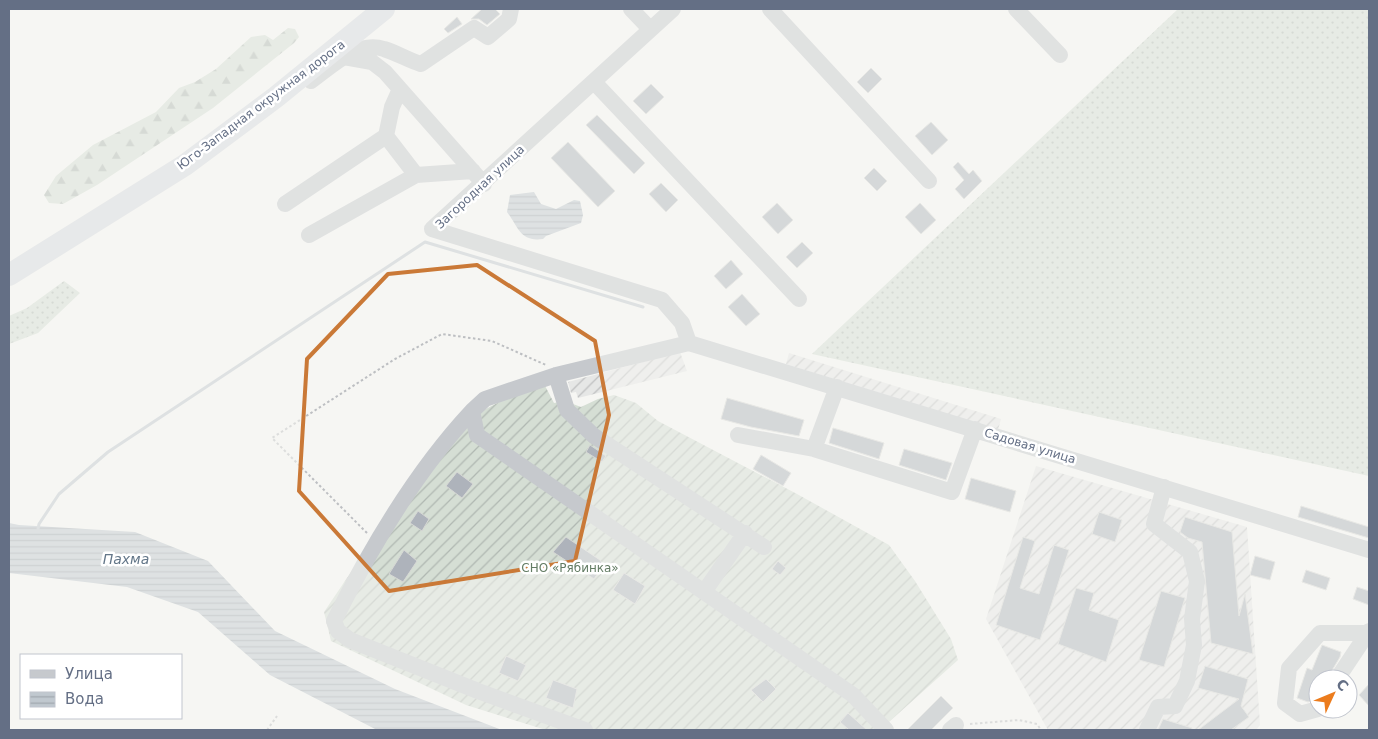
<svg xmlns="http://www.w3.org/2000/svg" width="1378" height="739" font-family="'DejaVu Sans',sans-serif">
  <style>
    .industrial { fill: url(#industrial-furrows) }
    .grass { fill: url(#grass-dots) }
    .forest { fill: url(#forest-firs) }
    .garden { fill: url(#garden-furrows) }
    .water { fill: url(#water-rules) }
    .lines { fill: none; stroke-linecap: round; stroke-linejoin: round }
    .stream { stroke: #c0c8cf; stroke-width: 3 }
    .building { fill: #aeb3bb; stroke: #d7d8d5 }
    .path { stroke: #bdbfc2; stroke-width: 2; stroke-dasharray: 2.5 2.5; stroke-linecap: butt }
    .minor { stroke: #c6c9cd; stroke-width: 16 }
    .highway { stroke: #d6d9df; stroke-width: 22 }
    .marked { fill: none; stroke: #ca7937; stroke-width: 4; stroke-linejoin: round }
    .labels { text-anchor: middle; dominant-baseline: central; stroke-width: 5; stroke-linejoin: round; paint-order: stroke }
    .street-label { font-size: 12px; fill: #646f85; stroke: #fff }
    .park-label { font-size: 12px; fill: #637c64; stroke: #fff }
    .water-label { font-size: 14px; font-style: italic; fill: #647789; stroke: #fff }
  </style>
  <defs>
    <pattern id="industrial-furrows" width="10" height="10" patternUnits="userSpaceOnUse" patternTransform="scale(1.25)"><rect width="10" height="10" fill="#e6e7e6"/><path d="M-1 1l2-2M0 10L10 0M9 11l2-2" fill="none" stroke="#bebfc0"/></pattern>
    <pattern id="grass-dots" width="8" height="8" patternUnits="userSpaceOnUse" patternTransform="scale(1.25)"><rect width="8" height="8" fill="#d5ded4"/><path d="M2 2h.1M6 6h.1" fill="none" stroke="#b0b8b2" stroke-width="1.8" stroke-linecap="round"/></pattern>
    <pattern id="forest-firs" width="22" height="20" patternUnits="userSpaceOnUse" patternTransform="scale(1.25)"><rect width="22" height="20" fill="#d5ded4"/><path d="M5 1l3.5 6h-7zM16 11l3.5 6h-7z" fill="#b0b8b2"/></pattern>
    <pattern id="garden-furrows" width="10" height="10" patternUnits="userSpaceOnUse" patternTransform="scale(1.25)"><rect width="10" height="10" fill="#d5ded4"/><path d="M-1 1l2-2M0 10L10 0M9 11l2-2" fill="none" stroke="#b0b8b2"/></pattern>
    <pattern id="water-rules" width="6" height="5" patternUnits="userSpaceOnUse" patternTransform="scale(1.25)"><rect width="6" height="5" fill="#c0c8cf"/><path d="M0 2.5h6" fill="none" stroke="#a0a7ae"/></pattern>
  </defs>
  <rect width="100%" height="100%" fill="#f6f6f3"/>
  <path class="industrial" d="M680,352L687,371L578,398L576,392L571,393L568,382Z
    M789,353L1001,419L998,430L786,364Z
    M1036,466L1247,527L1260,725L1256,730H1048L986,619Z"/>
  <path class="grass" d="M1178,9H1369V476L812,354Z
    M64,281L80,293L38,333L9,344V316L27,308Z"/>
  <path class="forest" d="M288,28L295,29L299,37L294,43L213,108L97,185L63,204L49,203L44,195L56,176L93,145L156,112L179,88L195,82L216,69L251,37L265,35L273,40Z"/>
  <path class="garden" d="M542,380L554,403L565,401L581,407L598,399L614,395L636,403L658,421L797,494L889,545L915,581L951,639L958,660L880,730H546L466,705L331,641L324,612L374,538L474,415Z"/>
  <path class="water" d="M534,192L541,204L556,209L574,200L580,201L583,215L581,223L546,236L543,239C520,242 519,228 507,212L510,195Z
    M9,523L19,525L135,532L208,561L275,631L395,689L502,730H377L270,675L198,612L127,587L9,573Z"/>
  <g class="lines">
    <path class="stream" d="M38,529L39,524L59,494L108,452L425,242L643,307"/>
  </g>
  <path class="building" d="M482,9H495L500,14L487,25L479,19H471Z
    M457,17L462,24L448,33L444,29Z
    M871,68L882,79L868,93L857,82Z
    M651,84L664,97L646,114L633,101Z
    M597,115L645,163L634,174L586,125Z
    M931,122L948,140L932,155L915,136Z
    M568,142L615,191L598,207L551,158Z
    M958,162L969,174L973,170L982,181L964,199L955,189L964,180L953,167Z
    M874,168L887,181L877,191L864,178Z
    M661,183L678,200L666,212L649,194Z
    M777,203L793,220L778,234L762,217Z
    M920,203L936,220L921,234L905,217Z
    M802,242L813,253L797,268L786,257Z
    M731,260L743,274L726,289L714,276Z
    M742,294L760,314L746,326L728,307Z
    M727,398L804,420L799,436L751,427L721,419Z
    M833,428L884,443L879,459L829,443Z
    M590,445L606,456L602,462L586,452Z
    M904,449L952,463L946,480L899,465Z
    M761,455L791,473L783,486L753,469Z
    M457,472L473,484L462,498L446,486Z
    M971,478L1016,491L1010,512L965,499Z
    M1301,506L1369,527V538L1298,517Z
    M418,511L429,519L422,531L410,523Z
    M1099,512L1122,520L1115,542L1092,534Z
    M1185,517L1232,532L1239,616L1245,594L1253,654L1211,643L1202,542L1188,538L1180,532Z
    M566,537L600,560L602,563L598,568L600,570L594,579L553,552Z
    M1023,537L1035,541L1020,588L1039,594L1054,545L1069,550L1040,640L996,625Z
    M404,550L417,561L403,582L389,574Z
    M1255,556L1275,562L1270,580L1250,575Z
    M778,561L786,568L780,575L772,569Z
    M1306,570L1330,578L1326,590L1302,582Z
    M624,573L645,586L635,604L613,590Z
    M1357,587L1369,591V605L1353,599Z
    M1076,588L1094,593L1089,610L1119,620L1106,662L1058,644Z
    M1161,591L1185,598L1164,667L1139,660Z
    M1322,645L1341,652L1340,657L1327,679H1318L1317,699L1308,702L1297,698L1307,668L1312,670Z
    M506,656L526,665L518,681L499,673Z
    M1205,666L1248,679L1241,706L1249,717L1231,730H1198L1239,699L1198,688Z
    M766,679L776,689L763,702L751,690Z
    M553,680L577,689L573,708L546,698Z
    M1369,684V706L1359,695Z
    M941,696L953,708L931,730H907Z
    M848,713L867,730H849L840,722Z
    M1163,719L1192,728V730H1158Z"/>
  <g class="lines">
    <path class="path" d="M367,533L272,438L395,359L442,334L492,341L546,365
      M970,724L1019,720L1037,724L1041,730
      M267,730L277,716"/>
    <path class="minor" d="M631,9L650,29
      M673,9L432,229L662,300L682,323L689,343
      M770,9L929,181
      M1016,9L1060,55
      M344,57L372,62L385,72L484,184
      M311,81C332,66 357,40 384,49C397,53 408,60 421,64L474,28L488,37L509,19L511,9
      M594,82L799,299
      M400,89L392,107L386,136L416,175L473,171
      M285,204L386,136
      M309,235L416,175
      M556,375L567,410L594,436L764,547
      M837,387L814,449L952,492L975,429
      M472,411C415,472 371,547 334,621L338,631L350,640L478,691L585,730
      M738,435L814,449
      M704,592L745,533
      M1337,679L1369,631
      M1318,709L1300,714L1285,703L1289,668L1320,633H1367
      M886,730L853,695L477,435L472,411L485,399L556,375L689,343L1369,550
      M950,730L956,725
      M1147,730L1158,707L1175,706L1187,681L1194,645L1192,619L1197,581L1190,552L1154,524L1164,487"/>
    <path class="highway" d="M9,275L185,165L276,97L384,9"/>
  </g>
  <path d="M0 0H1378V739H0ZM477,265L595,341L609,415L575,561L389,591L299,491L307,359L388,274Z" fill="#f6f6f3" fill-opacity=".55" fill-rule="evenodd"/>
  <path class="marked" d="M477,265L595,341L609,415L575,561L389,591L299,491L307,359L388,274Z"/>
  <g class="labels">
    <g class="street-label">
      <text transform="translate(261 105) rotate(-37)">Юго-Западная окружная дорога</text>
      <text transform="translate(480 187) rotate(-43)">Загородная улица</text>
      <text transform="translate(1030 446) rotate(17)">Садовая улица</text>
    </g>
    <g class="park-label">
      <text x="570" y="568">СНО «Рябинка»</text>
    </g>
    <g class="water-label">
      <text x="126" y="559">Пахма</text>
    </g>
  </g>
  <rect width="1378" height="739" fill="none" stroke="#646f85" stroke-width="20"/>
  <rect x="20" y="654" width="162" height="65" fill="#ffffff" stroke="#c1c5ce"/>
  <rect x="30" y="670" width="25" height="8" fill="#c6c9cd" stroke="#c1c5ce"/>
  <text x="65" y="679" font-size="15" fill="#646f85">Улица</text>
  <rect x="30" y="692" width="25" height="15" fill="url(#water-rules)" stroke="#c1c5ce"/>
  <text x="65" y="704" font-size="15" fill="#646f85">Вода</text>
  <g transform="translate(1333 694) rotate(46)"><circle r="24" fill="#ffffff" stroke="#c1c5ce"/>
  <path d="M0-4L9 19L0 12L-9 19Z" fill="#ec7c1d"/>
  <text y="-8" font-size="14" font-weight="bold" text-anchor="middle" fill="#646f85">С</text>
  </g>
</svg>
